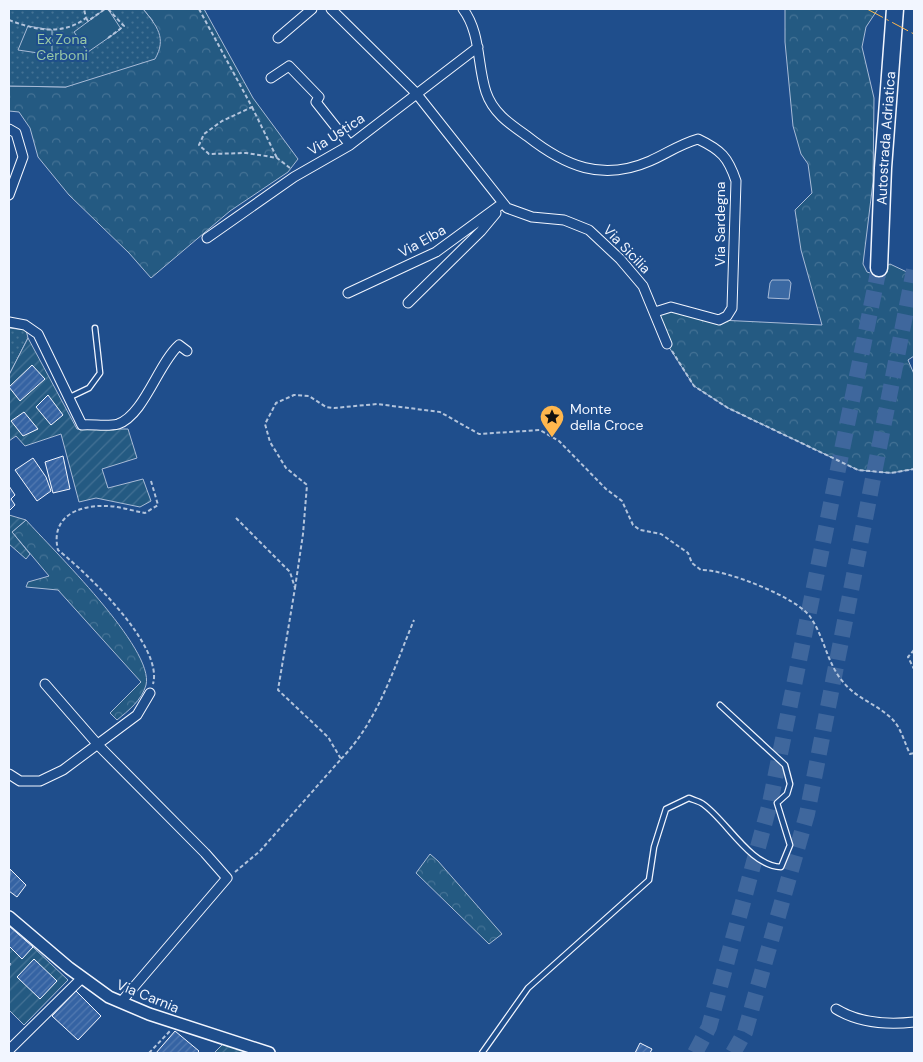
<svg xmlns="http://www.w3.org/2000/svg" width="923" height="1062" font-family="'DM Sans',sans-serif">
  <style>
    .forest { fill: url(#forest-crowns); stroke: #a8bbd7 }
    .park { fill: url(#park-dots); stroke: #a8bbd7 }
    .garden { fill: url(#garden-furrows); stroke: #a8bbd7 }
    .pitch { fill: #245a82; stroke: #a8bbd7 }
    .water { fill: #3b69a3; stroke: #a8bbd7 }
    .building { fill: url(#building-hatch); stroke: #f2f6ff }
    .lines { fill: none; stroke-linecap: round; stroke-linejoin: round }
    .motorway-tunnel { stroke: #3f679d; stroke-width: 16; stroke-dasharray: 16 8; stroke-linecap: butt }
    .service-casing { stroke: #f2f6ff; stroke-width: 7 }
    .minor-casing { stroke: #f2f6ff; stroke-width: 11 }
    .tertiary-casing { stroke: #f2f6ff; stroke-width: 14 }
    .motorway-casing { stroke: #f2f6ff; stroke-width: 19 }
    .path { stroke: #b3c4dc; stroke-width: 2; stroke-dasharray: 4 2.5; stroke-linecap: butt }
    .service { stroke: #1f4e8c; stroke-width: 4.5 }
    .minor { stroke: #1f4e8c; stroke-width: 9 }
    .tertiary { stroke: #1f4e8c; stroke-width: 11 }
    .motorway { stroke: #1f4e8c; stroke-width: 16 }
    .power { stroke: #ffb74d; stroke-width: 1; stroke-dasharray: 18 4 2.5 4; stroke-linecap: butt }
    .labels { text-anchor: middle; dominant-baseline: central; stroke-width: 4; stroke-linejoin: round; paint-order: stroke }
    .park-label { font-size: 14px; fill: #97c8a6; stroke: #1f4e8c }
    .street-label { font-size: 14px; fill: #f2f6ff; stroke: #1f4e8c }
    .poi-label { font-size: 14px; fill: #f2f6ff; stroke: #1f4e8c; text-anchor: start }
  </style>
  <defs>
    <pattern id="forest-crowns" width="20" height="18" patternUnits="userSpaceOnUse" patternTransform="scale(1.25)"><rect width="20" height="18" fill="#245a82"/><path d="M2 6a3 3 0 1 1 6 0M12 15a3 3 0 1 1 6 0" fill="none" stroke="#447295"/></pattern>
    <pattern id="park-dots" width="8" height="8" patternUnits="userSpaceOnUse" patternTransform="scale(1.25)"><rect width="8" height="8" fill="#245a82"/><path d="M2 2h.1M6 6h.1" fill="none" stroke="#447295" stroke-width="1.8" stroke-linecap="round"/></pattern>
    <pattern id="garden-furrows" width="10" height="10" patternUnits="userSpaceOnUse" patternTransform="scale(1.25)"><rect width="10" height="10" fill="#245a82"/><path d="M-1 1l2-2M0 10L10 0M9 11l2-2" fill="none" stroke="#447295"/></pattern>
    <pattern id="building-hatch" width="6" height="6" patternUnits="userSpaceOnUse" patternTransform="scale(1.25)"><rect width="6" height="6" fill="#3563a3"/><path d="M-1 1l2-2M0 6l6-6M5 7l2-2" fill="none" stroke="#537ab1"/></pattern>
  </defs>
  <rect width="100%" height="100%" fill="#1f4e8c"/>
  <path class="forest" d="M143,9H204L253,98L298,159L288,172L230,211L151,278L129,253L69,195L38,157L30,128L19,112L9,111V86L66,87L153,21Z
    M785,9H878L866,27L862,47L874,98L873,182L863,264L867,272L873,274L890,264L909,273L914,270V356L908,360L914,374V469L891,473L858,470L728,408L694,386L667,344L655,312L671,307L719,320L822,325L801,250L795,210L812,193L808,164L801,154L793,126L785,42Z
    M26,520C52,549 155,649 146,685C142,700 128,711 117,720L110,713L141,682L58,590L26,587L28,582L49,576L12,532Z
    M430,854L438,861L502,934L489,944L416,873Z"/>
  <path class="park" d="M9,9H143C157,26 167,38 155,59L66,87L9,86Z
    M9,328L26,330L28,338L9,375Z"/>
  <path class="garden" d="M28,338L77,429H128L137,458L102,469L108,488L143,479L151,501L140,507L96,498L79,502L61,434L25,446L16,436L9,441V375Z
    M9,515L26,520L12,532L30,554L26,559L9,544Z
    M9,946L22,958L33,947L68,980L24,1025L9,1010V967L11,964L9,962Z
    M223,1044L258,1053H214Z"/>
  <path class="pitch" d="M105,9H108L121,29L88,52L74,32Z
    M28,26L52,30V55L18,50Z"/>
  <path class="water" d="M772,280H789L791,283L789,299L768,298L770,283Z"/>
  <path class="building" d="M32,365L45,379L20,401L9,387Z
    M48,395L63,415L51,425L36,407Z
    M24,412L38,429L23,436L11,421Z
    M63,456L70,489L53,493L45,462Z
    M33,458L46,477L51,491L37,501L15,470Z
    M9,486L15,495L11,499L15,505L9,511Z
    M10,869L26,885L17,897L9,891Z
    M9,926L33,947L22,959L9,946Z
    M34,959L57,981L40,999L17,977Z
    M76,991L101,1016L78,1040L52,1016Z
    M175,1031L199,1051L197,1053H156Z
    M640,1043L652,1049L650,1053H635Z"/>
  <g class="lines">
    <path class="motorway-tunnel" d="M695,1053L709,1027L770,803L879,268
      M733,1053L745,1032L807,814L914,270"/>
    <defs>
      <path id="service" d="M68,398L89,388L100,373L95,328
        M482,1053L528,988L649,880L654,847L666,809L689,798C693,800 699,801 703,804C727,821 750,866 781,867L790,845L777,803L787,794L790,784L785,765L720,705"/>
      <path id="minor" d="M331,9L416,93L507,208L532,217L564,220L589,230L620,259L643,286L667,344
        M463,9C481,33 477,65 486,92C493,113 510,124 527,136C565,166 602,182 650,161C666,154 680,144 698,139C721,150 728,157 736,181L732,308L727,316L719,320L671,307L655,312
        M278,38L312,9
        M271,78L289,66L319,97L316,102L350,145
        M9,129L16,133L23,157L9,195
        M207,238L294,177L350,145L478,47
        M348,293L436,252L503,203
        M408,303L481,231L496,213
        M9,322L25,325L38,334L82,425C93,424 108,427 118,424C144,415 158,364 179,345L187,351
        M45,684L99,746L205,853L227,878L121,1002
        M9,774L20,781H40L63,770L137,715L150,693
        M836,1009C859,1023 887,1025 914,1022
        M9,1050L82,978"/>
      <path id="tertiary" d="M9,917L69,968L109,997L149,1014L269,1053"/>
      <g id="motorway">
        <path id="s1" d="M879,268L883,168L895,9"/>
      </g>
    </defs>
    <use href="#service" class="service-casing"/>
    <use href="#minor" class="minor-casing"/>
    <use href="#tertiary" class="tertiary-casing"/>
    <use href="#motorway" class="motorway-casing"/>
    <path class="path" d="M199,9L252,107L222,121L204,134L199,145L209,154L246,153L266,156L277,158L290,168
      M86,18L88,21L105,9
      M9,20C35,30 62,36 86,18L84,9
      M108,38L124,26L108,9
      M252,107L277,158
      M672,351L694,386L728,408L858,470L891,473L914,469
      M151,481L158,505L145,513C133,511 119,506 106,506C78,505 50,517 58,550C86,572 164,646 153,684
      M295,588L303,534L307,485L286,468L270,442L265,424L276,403L294,395L309,396L326,407L334,408L377,404L440,412L479,434L540,430L559,441L606,489L622,501L633,525L640,530L661,534L688,553L692,563L701,570C725,569 799,598 811,618C825,639 827,664 844,683C857,699 879,705 893,720C901,728 905,744 910,754L914,753
      M914,650L908,657L914,669
      M341,759C378,721 394,668 414,620
      M235,872L260,851L341,759L328,737L278,690L295,588L290,572L236,518
      M149,1053L170,1031"/>
    <use href="#service" class="service"/>
    <use href="#minor" class="minor"/>
    <use href="#tertiary" class="tertiary"/>
    <use href="#motorway" class="motorway"/>
    <path class="power" d="M867,9L914,34"/>
  </g>
  <defs>
    <symbol id="sight-pin" viewBox="-11 -11 22 30"><path d="M0 17L-7.5 6A9.5 9.5 0 1 1 7.5 6Z" fill="#ffb74d" stroke="#1f4e8c"/><path d="M0-6L1.8-2.2L6-1.7L2.9 1.2L3.7 5.4L0 3.3L-3.7 5.4L-2.9 1.2L-6-1.7L-1.8-2.2Z" fill="#111"/></symbol>
  </defs>
  <g fill-rule="evenodd">
    <use href="#sight-pin" x="538" y="403" width="28" height="38"/>
  </g>
  <g class="labels">
    <g class="park-label">
      <text x="62" y="39">Ex Zona<tspan x="62" dy="16">Cerboni</tspan></text>
    </g>
    <g class="street-label">
      <text transform="translate(336 134) rotate(-33)">Via Ustica</text>
      <text stroke="none"><textPath href="#s1" startOffset="130">Autostrada Adriatica</textPath></text>
      <text transform="translate(720 224) rotate(-90)">Via Sardegna</text>
      <text transform="translate(422 241) rotate(-29)">Via Elba</text>
      <text transform="translate(627 249) rotate(46)">Via Sicilia</text>
      <text transform="translate(148 996) rotate(22)">Via Carnia</text>
    </g>
    <g class="poi-label">
      <text x="570" y="409">Monte<tspan x="570" dy="16">della Croce</tspan></text>
    </g>
  </g>
  <rect width="923" height="1062" fill="none" stroke="#f2f6ff" stroke-width="20"/>
</svg>
